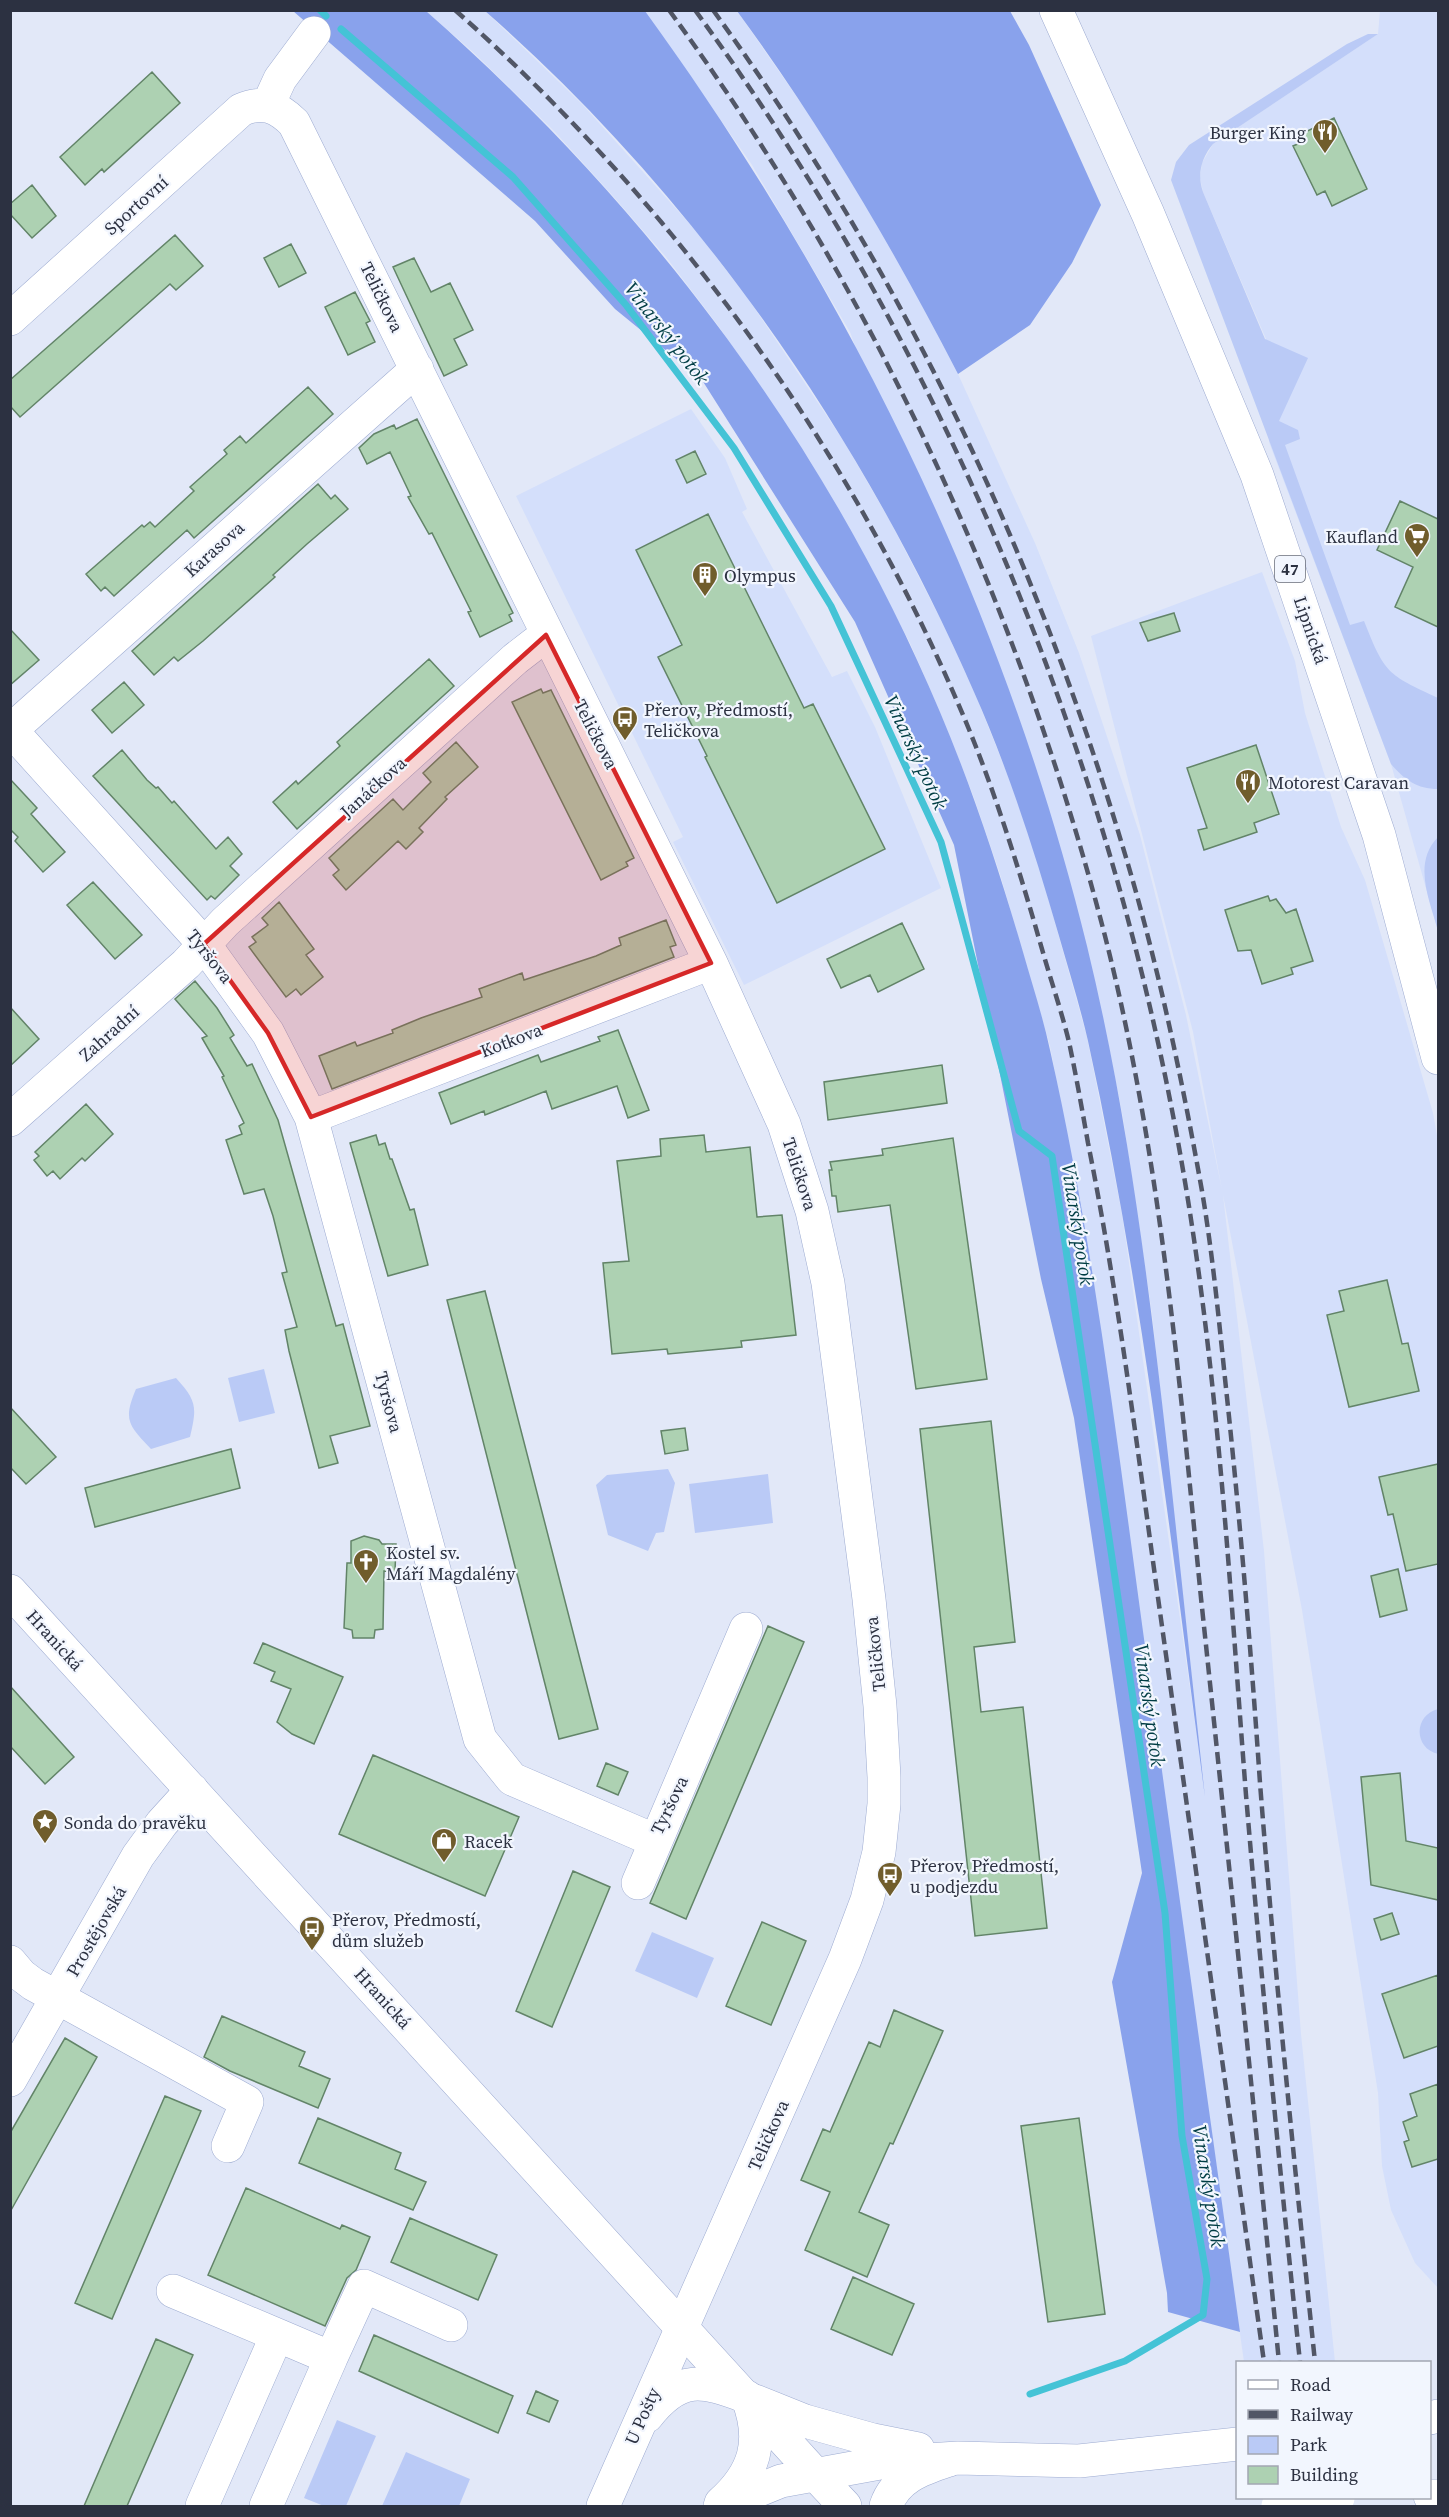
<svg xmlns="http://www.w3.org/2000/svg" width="1449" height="2517" font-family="'Source Serif 4',serif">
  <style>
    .built { fill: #d4dffb }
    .green { fill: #bacaf6 }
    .forest { fill: #89a2ec }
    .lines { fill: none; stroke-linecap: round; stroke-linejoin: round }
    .stream { stroke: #44c3d6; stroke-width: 7 }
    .building { fill: #add1b2; stroke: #628468; stroke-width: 1.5 }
    .minor-casing { stroke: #9dabd1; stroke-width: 34 }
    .major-casing { stroke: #9dabd1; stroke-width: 34 }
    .minor { stroke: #fff; stroke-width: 33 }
    .major { stroke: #fff; stroke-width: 33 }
    .rail { stroke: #515666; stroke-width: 4.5; stroke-dasharray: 12 6; stroke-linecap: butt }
    .major-bridge-casing { stroke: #9dabd1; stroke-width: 34; stroke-linecap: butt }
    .major-bridge { stroke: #fff; stroke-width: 33 }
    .marked { fill: #d62828; fill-opacity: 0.2; stroke: #d62828; stroke-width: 4.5; stroke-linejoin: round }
    .labels { text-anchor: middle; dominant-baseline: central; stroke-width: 4.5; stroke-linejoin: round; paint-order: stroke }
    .shield { fill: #f2f6fe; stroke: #676c7a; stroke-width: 1.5 }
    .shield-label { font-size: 16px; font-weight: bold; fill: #2c3141 }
    .poi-label { font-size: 18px; fill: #2c3141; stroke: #f2f6fe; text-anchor: start }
    .street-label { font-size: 18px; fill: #2c3141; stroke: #f2f6fe }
    .water-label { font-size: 20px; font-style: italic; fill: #003d44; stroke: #f2f6fe }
  </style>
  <rect width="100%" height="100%" fill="#e2e8f8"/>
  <path class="built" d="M426,11H485L582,104L697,232L749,300L843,440L890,521L944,626L976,696L1010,781L1038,862L1087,1037L1122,1214L1201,1765L1152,1314L1123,1118L1106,1032L850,332L752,165L645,11H737L817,126L867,208L917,296L958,374L1035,543L1079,653L1140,835L1186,1015L1222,1190L1193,1032L1091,636L1262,572L1295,661L1305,713L1341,827L1365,880L1433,1113L1438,1141V2288L1415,2263L1391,2210L1382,2166L1378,2093L1302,1610L1223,1195L1264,1551L1301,2034L1335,2362H1244L1083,1221L1050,1046L1000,874L973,795L940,712L910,643L856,540L810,461L768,397L717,324L666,257L613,196L554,131L473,52Z
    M1380,11H1438V931L1391,764L1269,442L1266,339L1203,192L1200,178L1202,163L1213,144L1378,34Z
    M691,409L725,458L747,509L742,512L832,677L847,671L875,727L941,888L744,985L673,842L683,837L516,496Z"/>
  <path class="green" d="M1368,34H1378L1213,144C1201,158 1197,175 1203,192L1265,339L1308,358L1279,421L1298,430L1300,439L1285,445L1350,625L1364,621C1385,674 1387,674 1438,698V789C1417,789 1405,780 1391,764L1171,180L1176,162L1189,145L1347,44Z
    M1438,837V931C1430,900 1412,864 1438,837Z
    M264,1369L275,1413L239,1422L228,1378Z
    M176,1378C197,1401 197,1407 190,1437L151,1449C128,1425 123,1420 136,1389Z
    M668,1469L675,1483L664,1532L656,1533L648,1551L608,1535L596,1485L607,1475Z
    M768,1474L773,1523L695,1533L689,1484Z
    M1438,1709V1754C1413,1748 1414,1715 1438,1709Z
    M652,1932L714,1958L697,1998L635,1971Z
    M337,2420L376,2436L346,2506H324L304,2498Z
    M406,2452L470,2479L459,2506H382Z"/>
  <path class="forest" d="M293,11H426C645,204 826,441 940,712C973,790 999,870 1023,952C1032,984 1043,1017 1050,1050C1091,1231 1114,1418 1139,1602C1172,1846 1206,2089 1240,2332L1168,2312L1167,2293L1112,1982L1142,1873L1074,1418L1041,1279L954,845L855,622L702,380L615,309L535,221Z
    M485,11H645C849,292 1004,608 1087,946C1127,1110 1148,1278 1167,1446C1180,1563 1192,1680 1205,1797C1171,1545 1143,1290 1088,1041C1080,1006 1069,971 1059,936C1035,853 1009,771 974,692C862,435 696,196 485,11Z
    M737,11H1010L1029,45L1101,205L1072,263L1030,325L958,374C893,248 821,125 737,11Z"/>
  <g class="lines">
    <path class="stream" d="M320,10L326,16
      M341,29L513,177L626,305L734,448L831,606L941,842L1019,1131L1052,1156L1165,1913L1182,2136L1207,2279L1203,2315L1125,2361L1030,2394"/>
  </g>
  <path class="building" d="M152,72L180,103L104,172L102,169L85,185L60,157Z
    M1334,118L1367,189L1332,206L1325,191L1317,195L1293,146L1300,143L1297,136Z
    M32,185L56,216L32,238L10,214V204Z
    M175,235L203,266L176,290L170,284L20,417L10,406V380Z
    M291,244L306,273L279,287L264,258Z
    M414,258L431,292L450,283L473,330L454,339L467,365L444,376L393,267Z
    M355,292L370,321L366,323L375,342L348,355L325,307Z
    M308,387L333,414L194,538L187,530L114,596L105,587L101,591L86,574L142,525L144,527L150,522L155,527L194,491L190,487L227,454L224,450L240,436L246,443Z
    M417,419L513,613L509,615L512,621L480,637L468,612L471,611L432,533L429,534L408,497L411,496L390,452L367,464L359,448L374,434L394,425L396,429Z
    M695,451L706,474L687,483L676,460Z
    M318,484L331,499L335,495L348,509L307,544L273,575L275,577L203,641L178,661L174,657L154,675L132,651Z
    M1400,501L1438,519V627L1395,607L1413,567L1377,550Z
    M708,514L804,708L813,704L885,849L777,903L705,757L707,756L658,657L682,645L636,550Z
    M1174,613L1180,631L1148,641L1140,623Z
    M10,629L39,660L10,685Z
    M429,659L454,686L297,829L273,802L296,781L298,784L340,746L337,742Z
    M124,682L144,705L112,733L92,710Z
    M541,689L543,693L551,690L634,858L626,862L628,866L601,880L512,702Z
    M456,742L478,767L445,797L447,799L419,828L423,832L406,849L398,841L346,890L333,875L339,870L329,858L393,799L403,810L431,782L423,773Z
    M1256,745L1279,814L1254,823L1257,832L1204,850L1198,830L1207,828L1187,768Z
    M122,750L147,780L156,788L158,787L172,803L174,801L216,849L228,837L242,854L230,866L239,875L215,899L211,896L207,900L93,776Z
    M10,779L37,808L31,814L65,852L43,872L15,841L18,837L12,831L10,833Z
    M93,882L142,935L115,959L67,905Z
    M1268,896L1270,901L1276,899L1286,913L1296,909L1313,961L1291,968L1293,974L1262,984L1251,950L1238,951L1225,910Z
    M279,902L314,949L306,955L323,977L301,995L296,989L286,997L249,947L256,942L252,937L268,925L262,918Z
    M666,920L676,945L670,947L674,957L332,1089L319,1056L355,1042L357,1046L393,1033L392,1030L421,1018L482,997L479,989L522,973L524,980L596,956L621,945L619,938Z
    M902,923L924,969L878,992L870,975L841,988L827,959Z
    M195,981L217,1008L234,1035L230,1038L247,1066L252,1064L278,1120L336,1326L343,1324L370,1426L330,1436L338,1463L319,1468L289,1351L285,1330L297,1327L282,1273L287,1272L273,1216L264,1189L244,1194L226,1140L242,1134L239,1126L244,1123L222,1077L224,1076L202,1038L207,1036L175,999Z
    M10,1007L39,1039L10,1066Z
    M618,1030L649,1110L628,1118L617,1086L552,1109L546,1091L485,1115L484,1111L451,1124L439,1093L538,1055L541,1062L600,1041L598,1037Z
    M942,1065L947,1103L828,1120L824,1082Z
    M86,1104L113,1134L85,1161L82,1158L60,1179L53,1171L47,1176L34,1160L39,1156L35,1152Z
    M376,1135L379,1145L385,1143L390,1159H392L410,1210L414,1209L428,1265L388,1276L350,1143Z
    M704,1135L706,1152L750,1147L757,1217L782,1215L796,1335L741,1341L742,1347L668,1354L667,1349L612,1354L603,1263L629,1261L617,1161L661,1156L660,1139Z
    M953,1138L987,1379L916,1389L890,1205L838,1212L836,1196H832L829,1170H832L830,1162L883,1155L882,1149Z
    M1387,1280L1402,1344L1408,1343L1419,1391L1349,1407L1327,1315L1344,1311L1339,1291Z
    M485,1291L598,1729L559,1739L447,1300Z
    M10,1407L56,1457L26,1484L10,1467Z
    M991,1421L1015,1642L974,1647L981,1712L1023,1707L1047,1928L975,1936L920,1429Z
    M685,1428L688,1450L665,1454L661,1431Z
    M231,1449L240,1488L95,1527L85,1488Z
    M1438,1464V1564L1406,1571L1393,1514L1388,1515L1379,1477Z
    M364,1536L379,1540L382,1544H396L395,1572L384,1571L383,1629L375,1630L374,1638H353L352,1630L344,1628L347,1563H351V1541Z
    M1398,1569L1407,1610L1380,1617L1371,1576Z
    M768,1626L804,1642L686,1919L650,1903Z
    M263,1643L343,1677L314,1744L292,1734L277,1722L291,1689L271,1681L275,1672L254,1663Z
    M10,1686L74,1757L45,1784L10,1746Z
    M373,1755L519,1817L485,1896L339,1834Z
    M606,1763L628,1772L618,1795L597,1786Z
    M1400,1773L1406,1841L1438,1848V1900L1371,1885L1361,1777Z
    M573,1871L610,1887L552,2027L516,2011Z
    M1392,1913L1399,1934L1381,1940L1374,1919Z
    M762,1922L806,1941L771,2025L726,2006Z
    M1438,1975V2046L1404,2058L1382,1994Z
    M894,2010L943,2031L893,2144L890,2143L859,2212L889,2225L867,2277L805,2250L830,2192L801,2180L823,2129L830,2132L869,2042L880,2047Z
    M222,2016L305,2052L299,2066L330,2079L318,2108L230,2071L204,2057Z
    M65,2038L97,2057L10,2212V2133Z
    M1438,2084V2159L1412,2167L1404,2142L1409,2140L1403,2122L1417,2116L1410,2094Z
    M165,2096L201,2111L112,2319L75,2303Z
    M318,2118L401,2153L395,2169L426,2182L413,2210L299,2163Z
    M1079,2118L1105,2314L1048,2322L1021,2126Z
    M246,2188L340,2229L342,2225L370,2237L356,2270L347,2278L325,2326L208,2275Z
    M410,2218L497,2255L478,2300L391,2262Z
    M853,2277L914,2304L892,2355L831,2329Z
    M374,2335L513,2396L498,2433L359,2371Z
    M156,2339L193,2355L127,2506H84Z
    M536,2391L558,2401L549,2422L527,2413Z"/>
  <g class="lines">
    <defs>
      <path id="minor" d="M268,105L280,79L314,33
        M10,319L241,110C263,100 278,107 294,123L711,963L784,1124L812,1211L828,1283L869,1599L880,1706L884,1777V1804L879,1852L867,1900L845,1959L603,2506
        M10,729L204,944L268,1033L311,1117L480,1739L512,1779L656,1841L746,1629
        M11,730L417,369
        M311,1117L711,963
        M10,1120L186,964L225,922L515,659L546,635
        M638,1883L656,1841
        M10,1962L21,1975L33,1984L247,2102L228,2146
        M10,2080L138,1856L162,1823L192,1790
        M173,2291L277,2335
        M647,2416C680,2374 702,2380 747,2397
        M815,2474L845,2506
        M202,2506L277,2335L331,2358L364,2286L451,2325
        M266,2506L331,2358
        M886,2506C896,2477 922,2469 949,2460"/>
      <path id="major" d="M1056,10L1148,214L1257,475L1379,835L1438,1058
        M10,1591L815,2474
        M755,2401L805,2421L873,2440L918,2449
        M1430,2418L1438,2416
        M1430,2496H1438
        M721,2503C755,2473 764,2441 748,2399
        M720,2506L781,2481L880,2463L958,2458L1079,2461L1238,2444"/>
    </defs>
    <use href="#minor" class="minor-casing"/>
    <use href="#major" class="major-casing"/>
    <use href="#minor" class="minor"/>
    <use href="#major" class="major"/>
    <path class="rail" d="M455,10C670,200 843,438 957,701C993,783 1019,869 1044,956C1052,984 1062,1013 1069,1042C1076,1075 1082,1109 1088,1143C1119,1298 1138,1455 1160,1612C1195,1862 1229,2112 1264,2362
      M669,10C872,289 1019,603 1105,936C1160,1152 1179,1376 1201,1598C1228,1853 1254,2108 1279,2362
      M695,10C931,334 1094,712 1171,1105C1216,1332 1228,1564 1246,1795C1262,1984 1280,2174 1300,2362
      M713,10C895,261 1032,544 1121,841C1156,955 1181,1073 1202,1191C1213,1256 1219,1322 1226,1388C1240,1519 1251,1651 1260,1783C1275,1976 1295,2169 1315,2362
      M1281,2498L1282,2506
      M1296,2498L1297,2506
      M1317,2498L1318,2506
      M1332,2498L1334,2506"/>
    <defs>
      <path id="major-bridge" d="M1278,2506L1338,2498"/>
    </defs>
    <use href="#major-bridge" class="major-bridge-casing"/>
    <use href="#major-bridge" class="major-bridge"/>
  </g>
  <path class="marked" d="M546,635L711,963L311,1117L268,1033L204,944Z"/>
  <defs>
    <symbol id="restaurant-pin" viewBox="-11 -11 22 30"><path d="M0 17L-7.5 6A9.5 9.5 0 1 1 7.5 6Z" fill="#705d2c" stroke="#f2f6fe"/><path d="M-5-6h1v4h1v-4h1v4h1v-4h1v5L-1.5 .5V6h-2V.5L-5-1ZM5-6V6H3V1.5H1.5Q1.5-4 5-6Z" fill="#fff"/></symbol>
    <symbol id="supermarket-pin" viewBox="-11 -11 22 30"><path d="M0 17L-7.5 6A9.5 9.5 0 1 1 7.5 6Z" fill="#705d2c" stroke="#f2f6fe"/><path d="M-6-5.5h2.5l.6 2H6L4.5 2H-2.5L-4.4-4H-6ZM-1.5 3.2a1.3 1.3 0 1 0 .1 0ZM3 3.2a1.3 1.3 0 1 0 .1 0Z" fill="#fff"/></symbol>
    <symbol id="building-pin" viewBox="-11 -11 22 30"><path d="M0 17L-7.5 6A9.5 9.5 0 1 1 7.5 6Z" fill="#705d2c" stroke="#f2f6fe"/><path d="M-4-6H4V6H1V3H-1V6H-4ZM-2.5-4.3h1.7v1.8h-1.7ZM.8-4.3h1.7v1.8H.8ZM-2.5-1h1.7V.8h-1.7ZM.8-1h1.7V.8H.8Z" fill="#fff"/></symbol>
    <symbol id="bus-pin" viewBox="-11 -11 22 30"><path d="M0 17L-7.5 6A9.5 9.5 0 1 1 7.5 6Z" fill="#705d2c" stroke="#f2f6fe"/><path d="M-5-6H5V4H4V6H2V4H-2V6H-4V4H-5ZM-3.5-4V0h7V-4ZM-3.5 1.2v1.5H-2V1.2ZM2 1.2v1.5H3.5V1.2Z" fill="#fff"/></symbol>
    <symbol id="church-pin" viewBox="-11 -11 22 30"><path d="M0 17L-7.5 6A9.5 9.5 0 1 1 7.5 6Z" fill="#705d2c" stroke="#f2f6fe"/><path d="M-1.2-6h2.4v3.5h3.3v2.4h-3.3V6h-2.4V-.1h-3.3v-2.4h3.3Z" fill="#fff"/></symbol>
    <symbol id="sight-pin" viewBox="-11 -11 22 30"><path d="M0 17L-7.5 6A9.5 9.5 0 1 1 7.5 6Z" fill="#705d2c" stroke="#f2f6fe"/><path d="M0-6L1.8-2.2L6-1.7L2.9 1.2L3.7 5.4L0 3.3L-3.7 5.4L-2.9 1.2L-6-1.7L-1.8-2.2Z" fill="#fff"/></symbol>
    <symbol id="shop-pin" viewBox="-11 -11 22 30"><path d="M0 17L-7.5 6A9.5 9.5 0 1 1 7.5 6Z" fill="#705d2c" stroke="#f2f6fe"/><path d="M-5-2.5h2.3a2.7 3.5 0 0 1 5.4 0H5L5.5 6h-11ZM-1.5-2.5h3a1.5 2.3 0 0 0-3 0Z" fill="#fff"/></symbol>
  </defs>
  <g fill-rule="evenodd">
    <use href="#restaurant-pin" x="1310" y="117" width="30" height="40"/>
    <use href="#supermarket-pin" x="1402" y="521" width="30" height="40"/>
    <use href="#building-pin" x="690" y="560" width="30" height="40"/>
    <use href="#bus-pin" x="610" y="704" width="30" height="40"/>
    <use href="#restaurant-pin" x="1233" y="767" width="30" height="40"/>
    <use href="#church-pin" x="351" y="1547" width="30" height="40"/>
    <use href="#sight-pin" x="30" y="1807" width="30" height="40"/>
    <use href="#shop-pin" x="429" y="1826" width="30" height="40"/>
    <use href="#bus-pin" x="875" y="1860" width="30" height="40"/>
    <use href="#bus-pin" x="297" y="1914" width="30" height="40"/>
  </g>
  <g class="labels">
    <rect class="shield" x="1275" y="556" width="30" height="26" rx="4.5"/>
    <g class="shield-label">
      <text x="1290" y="569">47</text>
    </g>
    <g class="poi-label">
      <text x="1306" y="132" text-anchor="end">Burger King</text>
      <text x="1398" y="536" text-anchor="end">Kaufland</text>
      <text x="724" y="575">Olympus</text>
      <text x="644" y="709">Přerov, Předmostí,<tspan x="644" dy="21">Teličkova</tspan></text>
      <text x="1268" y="782">Motorest Caravan</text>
      <text x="386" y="1552">Kostel sv.<tspan x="386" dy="21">Máří Magdalény</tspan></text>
      <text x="64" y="1822">Sonda do pravěku</text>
      <text x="464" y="1841">Racek</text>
      <text x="910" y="1865">Přerov, Předmostí,<tspan x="910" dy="21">u podjezdu</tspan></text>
      <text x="332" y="1919">Přerov, Předmostí,<tspan x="332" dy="21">dům služeb</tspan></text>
    </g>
    <g class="street-label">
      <text transform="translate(136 205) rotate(-42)">Sportovní</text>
      <text transform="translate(382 297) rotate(64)">Teličkova</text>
      <text transform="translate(214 549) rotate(-42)">Karasova</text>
      <text transform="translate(1311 630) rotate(71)">Lipnická</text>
      <text transform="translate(596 734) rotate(63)">Teličkova</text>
      <text transform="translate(373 787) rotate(-42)">Janáčkova</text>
      <text transform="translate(210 956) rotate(52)">Tyršova</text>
      <text transform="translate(109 1033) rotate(-42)">Zahradní</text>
      <text transform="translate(511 1040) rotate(-21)">Kotkova</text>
      <text transform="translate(800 1174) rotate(72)">Teličkova</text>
      <text transform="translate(389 1402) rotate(75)">Tyršova</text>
      <text transform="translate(55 1640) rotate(48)">Hranická</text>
      <text transform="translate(875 1654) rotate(-96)">Teličkova</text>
      <text transform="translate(669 1805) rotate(-64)">Tyršova</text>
      <text transform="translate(96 1931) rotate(-60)">Prostějovská</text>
      <text transform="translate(383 1998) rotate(48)">Hranická</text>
      <text transform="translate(768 2135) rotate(-66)">Teličkova</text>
      <text transform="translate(642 2416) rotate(-66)">U Pošty</text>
    </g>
    <g class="water-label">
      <text transform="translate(667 333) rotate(52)">Vinarský potok</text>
      <text transform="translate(916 752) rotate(65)">Vinarský potok</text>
      <text transform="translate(1078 1224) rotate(81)">Vinarský potok</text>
      <text transform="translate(1150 1705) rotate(82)">Vinarský potok</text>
      <text transform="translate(1209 2186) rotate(81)">Vinarský potok</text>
    </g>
  </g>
  <rect width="1449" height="2517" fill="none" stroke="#2c3141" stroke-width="24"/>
  <rect x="1236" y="2361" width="195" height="138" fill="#f2f6fe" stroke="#a3a7b2" stroke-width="1.5"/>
  <rect x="1248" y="2380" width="30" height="9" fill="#ffffff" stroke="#a3a7b2" stroke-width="1.5"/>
  <text x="1290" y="2391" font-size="18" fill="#2c3141">Road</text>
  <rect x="1248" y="2410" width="30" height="9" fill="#515666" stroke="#a3a7b2" stroke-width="1.5"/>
  <text x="1290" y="2421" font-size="18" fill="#2c3141">Railway</text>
  <rect x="1248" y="2436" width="30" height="18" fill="#bacaf6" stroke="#a3a7b2" stroke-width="1.5"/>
  <text x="1290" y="2451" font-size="18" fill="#2c3141">Park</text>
  <rect x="1248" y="2466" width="30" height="18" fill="#add1b2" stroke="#a3a7b2" stroke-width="1.5"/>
  <text x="1290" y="2481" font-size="18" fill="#2c3141">Building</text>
</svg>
